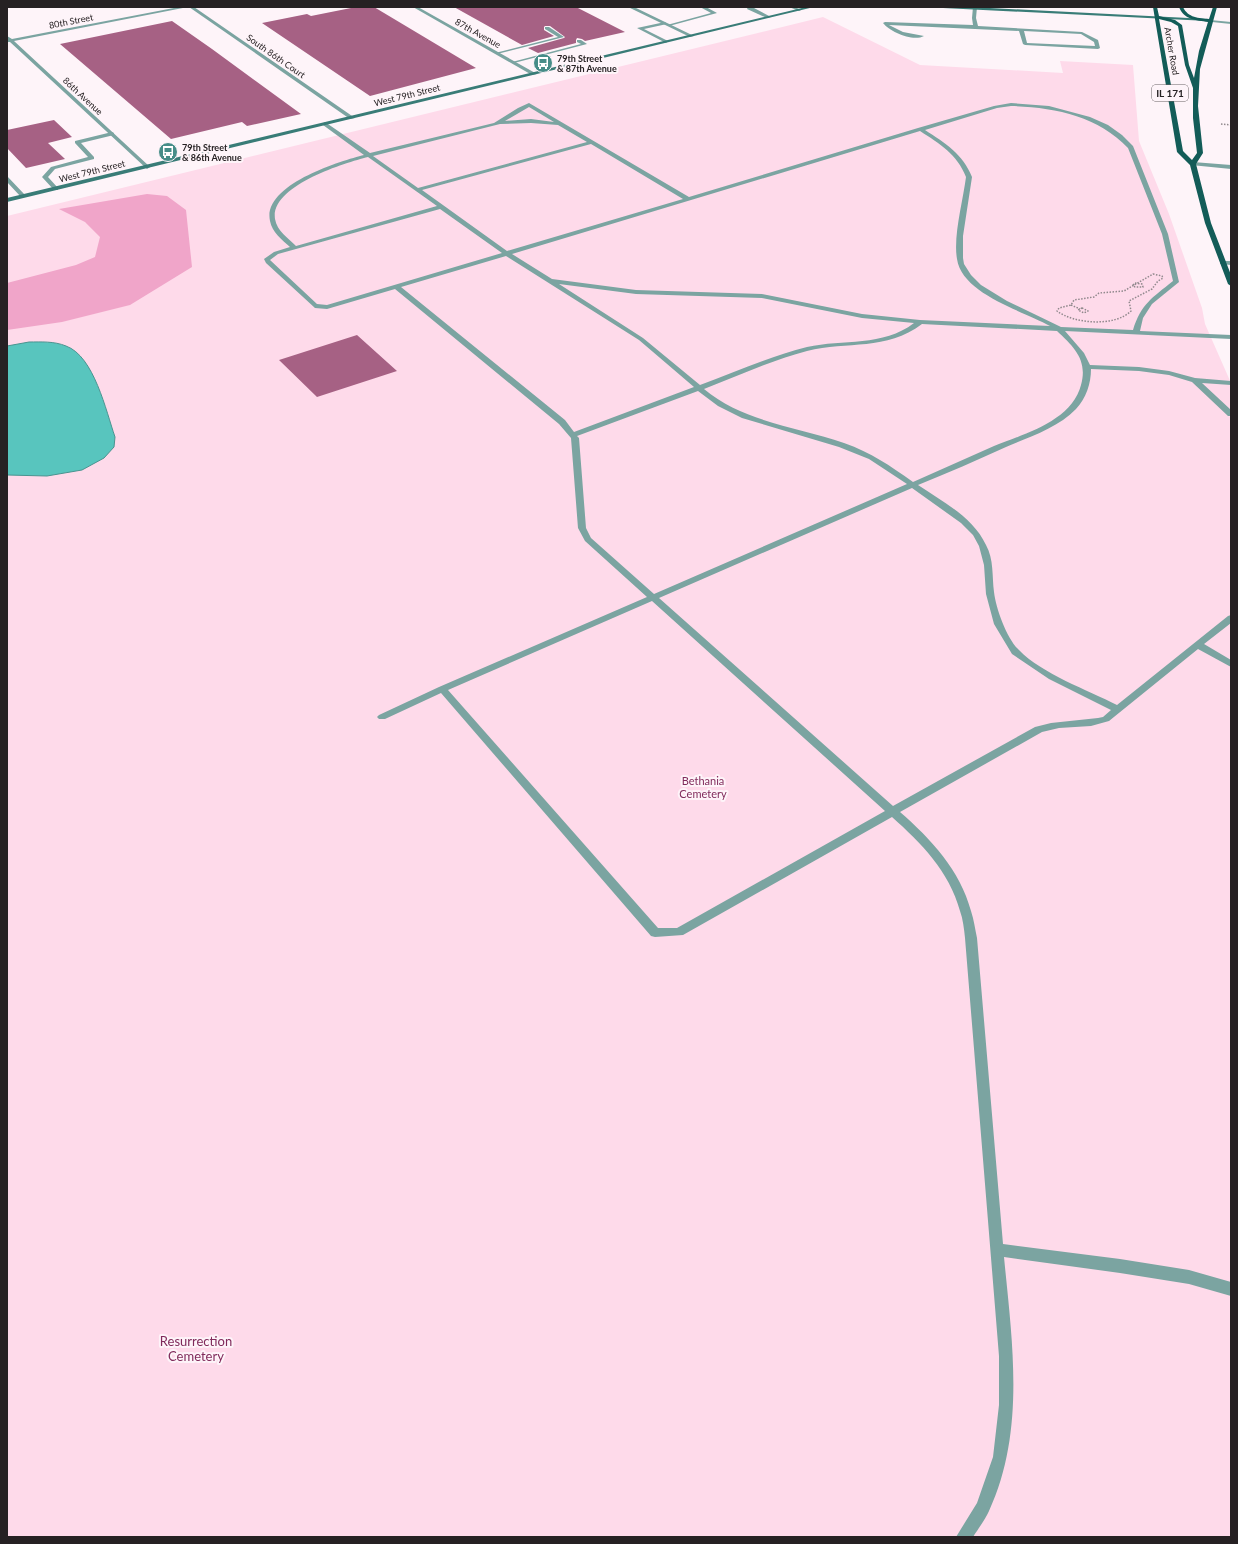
<svg xmlns="http://www.w3.org/2000/svg" width="1238" height="1544" font-family="Lato,sans-serif">
  <style>
    .green { fill: #fedaea }
    .forest { fill: #f0a5c9 }
    .water { fill: #58c5be; stroke: #499490 }
    .building { fill: #a66184 }
    .lines { fill: none; stroke-linecap: round; stroke-linejoin: round }
    .path { stroke: #91898d; stroke-width: 1.5; stroke-dasharray: 1.5 1.5; stroke-linecap: butt }
    .service { fill: #7ba4a1; fill-rule: evenodd }
    .minor { fill: #7ba4a1; fill-rule: evenodd }
    .secondary { fill: #397c77; fill-rule: evenodd }
    .primary { fill: #135c58; fill-rule: evenodd }
    .labels { text-anchor: middle; dominant-baseline: central; stroke-width: 4; stroke-linejoin: round; paint-order: stroke }
    .far-street-label { font-size: 9px; fill: #262123; stroke: #fef4f9 }
    .far-poi-label { font-size: 9px; font-weight: bold; fill: #262123; stroke: #fef4f9; text-anchor: start }
    .shield { fill: #fef4f9; stroke: #676063; stroke-width: 1 }
    .shield-label { font-size: 10px; font-weight: bold; fill: #262123 }
    .park-label { font-size: 11px; fill: #802a5b; stroke: #fef4f9 }
    .near-park-label { font-size: 13px; fill: #802a5b; stroke: #fef4f9 }
  </style>
  <rect width="100%" height="100%" fill="#fef4f9"/>
  <path class="green" d="M823,17L920,65L1063,73L1060,61L1133,65L1139,141L1169,214L1202,308L1205,324L1231,383V1537H7V216Z"/>
  <path class="forest" d="M147,194L167,196L186,210L192,267L130,305L62,322L7,330V283L76,265L95,257L100,237L85,222L59,209Z"/>
  <path class="water" d="M29,342C41,342 54,341 66,346C94,356 106,411 115,437L114,447L104,458L82,470L47,476L7,475V346Z"/>
  <path class="building" d="M356,7H374L476,68L370,96L262,23L307,14L311,16Z
    M454,7H576L625,32L585,41L582,39L577,38L576,40V43L538,53L528,48L564,38L565,37L550,26H545L544,27V30L554,36L522,45Z
    M172,21L212,49L301,114L247,126L242,122L171,139L60,44Z
    M54,120L72,137L48,143L65,159L26,168L7,148V130Z
    M357,335L397,371L317,397L279,360Z"/>
  <g class="lines">
    <path class="path" d="M1221,124L1231,125
      M1153,274L1162,276L1163,278L1158,281L1152,289L1129,301L1131,311C1115,327 1074,324 1057,311L1059,308L1071,305L1074,300L1094,297L1099,293L1124,291Z
      M1135,283L1142,284L1143,287H1135L1133,285Z
      M1071,305L1080,309
      M1082,308L1088,311L1084,313L1078,310Z"/>
    <path class="service" d="M700,7H706L717,13L669,26L667,25L711,13Z
      M748,7H756L754,8L771,17L767,18L747,9Z
      M789,7H795L801,10L799,11Z
      M973,7H977L976,18L978,26L1082,32L1098,40L1100,48L1098,49L1025,45L1023,44L1019,31L889,25L903,32L924,36C913,42 890,32 883,23L885,22L973,25L972,18ZM1024,31L1081,34L1094,42L1095,46L1027,43Z
      M665,22L667,24L644,29L668,41L666,43L637,28Z
      M545,27H549L564,37L497,54L495,53L558,37L545,29Z
      M577,40H581L587,44L514,63L512,62L581,44L577,42Z
      M1011,103L1049,106L1090,117L1108,125L1122,135L1133,146L1168,234L1179,282L1152,304L1143,318L1140,331L1231,335V339L1065,331L1084,353L1090,365L1139,367L1169,371L1195,378L1231,381V385L1202,383L1231,410V416H1228L1192,382L1169,375L1139,371L1091,369C1091,384 1086,398 1076,409C1058,428 1029,437 1006,447C977,460 948,473 918,485C943,502 973,517 986,545C994,559 992,577 994,592C996,609 1007,639 1019,650C1042,674 1088,690 1117,705L1228,616L1231,615V623L1204,644L1231,660V667L1198,649L1109,721L1091,726L1059,728L1042,732L900,812C931,839 960,870 971,911C974,920 975,929 977,938L1003,1244L1120,1259L1189,1270L1231,1282V1296L1189,1284L1120,1273L1004,1257C1012,1341 1026,1431 989,1511C985,1520 978,1529 973,1537H956L977,1503L993,1457L999,1405V1356L965,938C964,929 963,919 960,911C949,871 921,843 892,817L683,935L655,937L651,936L441,693L385,719H379L377,717L379,715L439,687L647,597L585,541L578,528L571,438L559,424L395,289L327,309L315,308L266,263L264,259L274,252L290,247C282,240 272,232 270,221C262,185 340,161 364,155L323,125L322,124L325,122L370,153L494,123L518,108L529,103L689,197L918,128L994,106ZM1011,106C1054,107 1098,116 1128,148L1162,234L1173,281C1152,298 1141,304 1133,330L1061,327L1007,301L981,285L971,275L964,264L963,258V236L972,177C963,154 945,143 925,130L997,108ZM529,107L554,122L531,119L505,121ZM531,123L558,125L587,142L418,188L373,156L500,124ZM920,131C940,144 957,154 966,177C963,201 953,236 957,259C962,294 1023,311 1050,326L920,320L862,314L762,294L636,290L552,279L512,254ZM591,144L683,199L507,251L422,190ZM368,157L437,206L296,246C288,238 277,231 275,219C270,186 344,163 368,157ZM440,209L502,253L327,305L317,304L270,260L278,254ZM506,256L639,340L694,387L574,432L565,420L401,287ZM559,284L636,294L762,298L862,318L914,323C883,347 843,339 807,347C771,356 735,372 700,385L643,338ZM922,324L1057,331C1074,347 1088,360 1081,385C1072,421 1024,434 994,446C967,458 940,470 913,482C889,465 872,453 844,443C798,427 743,422 704,389C738,376 772,360 807,351C848,341 886,351 922,324ZM698,391L718,406L742,418L839,447L869,459L907,484L654,594L591,538L586,528L579,438L577,436ZM912,488L961,523L973,535L979,546L984,565L986,594L994,624L1012,654L1049,679L1111,710L1103,717L1098,718L1051,723L1035,727L893,806L659,598ZM652,601L885,811L677,928H658L448,690Z
      M112,132L114,133V135L81,143L94,157V159L55,169L48,177L58,188V190H54L42,177L51,167L88,157L75,143V141Z
      M7,176L25,195V197H21L7,182Z
      M1222,261H1231V265L1220,264V262Z"/>
    <path class="minor" d="M179,7H188L14,41L149,166L150,167L147,169L10,42H7V36L12,39Z
      M189,7H194L355,118L350,119Z
      M413,7H418L537,74L532,75Z
      M628,7H634L694,36L690,37Z
      M1210,20L1231,22V24L1212,22Z
      M1193,162L1231,165V169L1191,165L1190,164Z"/>
    <path class="secondary" d="M806,7H814L7,202V198Z
      M941,7H971L1208,19L1210,20L1208,21L943,8Z"/>
    <path class="primary" d="M1153,7H1157L1159,16L1175,20L1182,25L1189,65L1194,78L1199,51L1208,22C1196,20 1184,20 1179,7H1183C1188,18 1199,18 1209,19L1213,7H1217L1200,69L1198,106L1203,153L1196,164L1211,223L1231,275V286L1228,284L1205,223L1190,165L1177,152ZM1159,19L1171,22L1178,26L1185,65L1193,88V118L1197,153L1192,160L1183,151Z"/>
  </g>
  <defs>
    <symbol id="bus-disc" viewBox="-11 -11 22 22"><circle r="9.5" fill="#468d88" stroke="#fef4f9"/><path d="M-5-6H5V4H4V6H2V4H-2V6H-4V4H-5ZM-3.5-4V0h7V-4ZM-3.5 1.2v1.5H-2V1.2ZM2 1.2v1.5H3.5V1.2Z" fill="#fff"/></symbol>
  </defs>
  <g fill-rule="evenodd">
    <use href="#bus-disc" x="532" y="52" width="22" height="22"/>
    <use href="#bus-disc" x="157" y="141" width="22" height="22"/>
  </g>
  <g class="labels">
    <g class="far-street-label">
      <text transform="translate(71 21) rotate(-11)">80th Street</text>
      <text transform="translate(478 33) rotate(29)">87th Avenue</text>
      <text transform="translate(1172 51) rotate(80)">Archer Road</text>
      <text transform="translate(276 56) rotate(35)">South 86th Court</text>
      <text transform="translate(407 95) rotate(-14)">West 79th Street</text>
      <text transform="translate(83 96) rotate(43)">86th Avenue</text>
      <text transform="translate(92 171) rotate(-14)">West 79th Street</text>
    </g>
    <g class="far-poi-label">
      <text x="557" y="58">79th Street<tspan x="557" dy="10">&amp; 87th Avenue</tspan></text>
      <text x="182" y="147">79th Street<tspan x="182" dy="10">&amp; 86th Avenue</tspan></text>
    </g>
    <rect class="shield" x="1152" y="85" width="36" height="16" rx="3"/>
    <g class="shield-label">
      <text x="1170" y="93">IL 171</text>
    </g>
    <g class="park-label">
      <text x="703" y="780">Bethania<tspan x="703" dy="13">Cemetery</tspan></text>
    </g>
    <g class="near-park-label">
      <text x="196" y="1341">Resurrection<tspan x="196" dy="15">Cemetery</tspan></text>
    </g>
  </g>
  <rect width="1238" height="1544" fill="none" stroke="#262123" stroke-width="16"/>
</svg>
